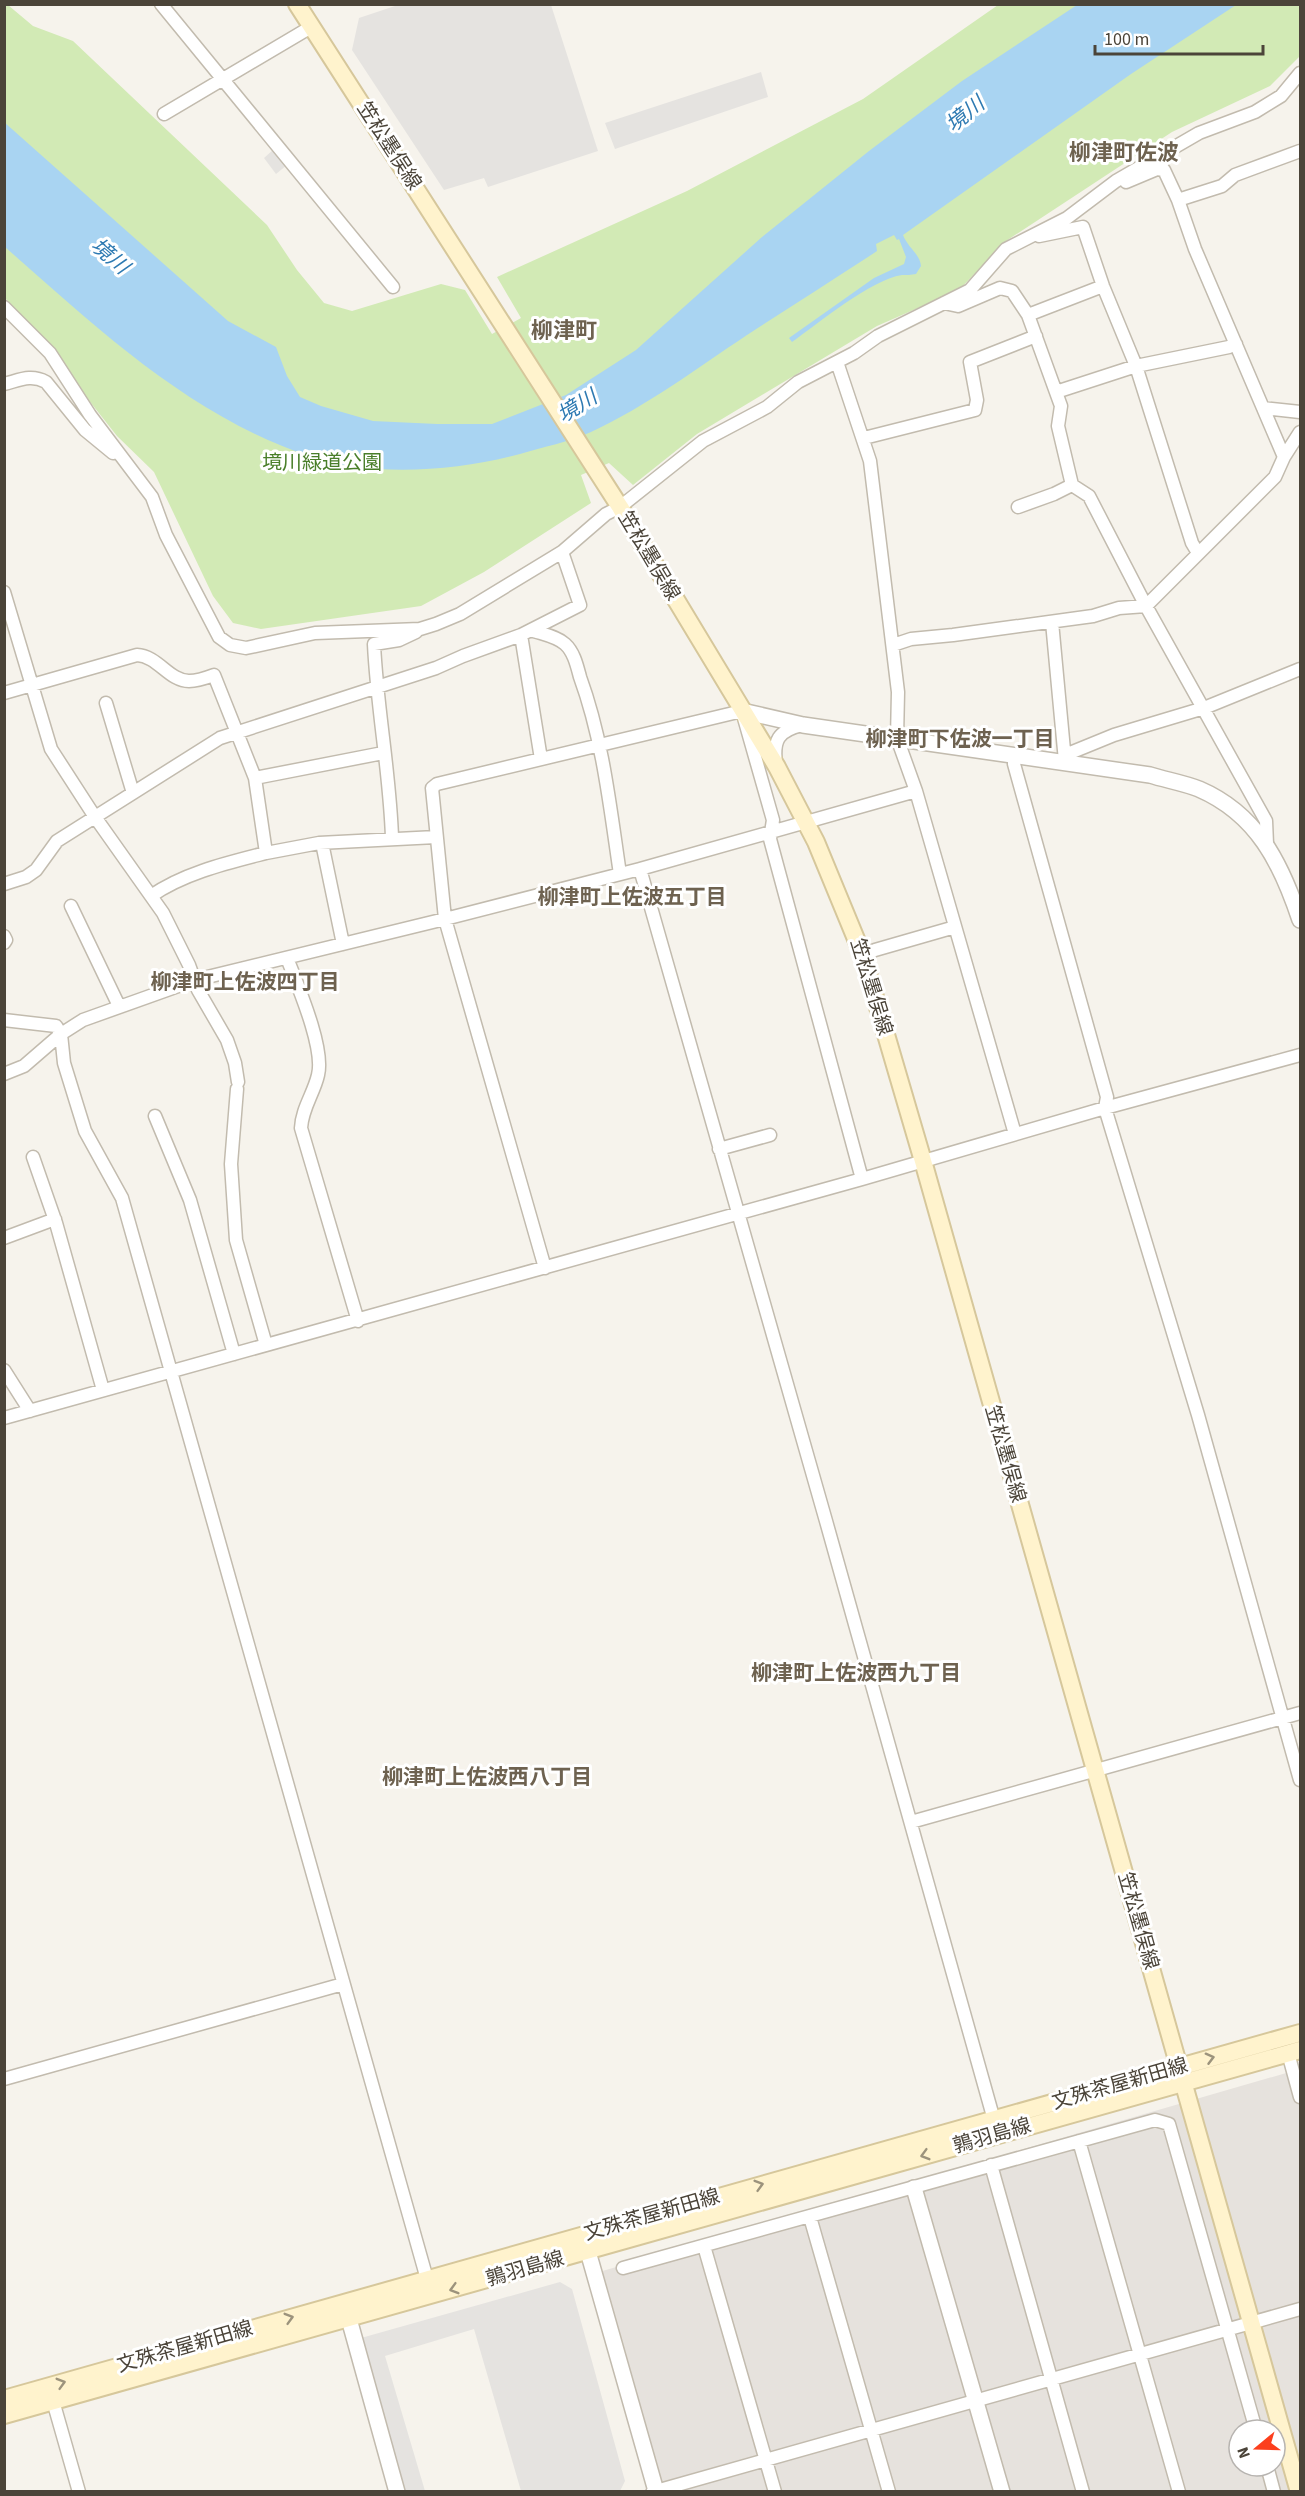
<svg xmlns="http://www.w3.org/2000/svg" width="1305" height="2496" font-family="'Source Sans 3','Noto Sans JP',sans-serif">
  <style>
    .industrial { fill: #e6e2dd; fill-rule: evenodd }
    .green { fill: #d2eab5 }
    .parking { fill: #e5e3e0 }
    .water { fill: #a9d4f2 }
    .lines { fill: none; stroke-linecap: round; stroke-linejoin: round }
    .minor-casing { stroke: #c2bbae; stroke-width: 15 }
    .tertiary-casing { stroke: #c2bbae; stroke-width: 18 }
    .secondary-casing { stroke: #d6c79b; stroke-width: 20 }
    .minor { stroke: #fff; stroke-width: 12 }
    .tertiary { stroke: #fff; stroke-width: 15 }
    .secondary { stroke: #fff3cd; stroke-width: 16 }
    .oneway { stroke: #9c937c }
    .labels { text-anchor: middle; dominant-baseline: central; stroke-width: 6; stroke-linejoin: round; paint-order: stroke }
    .street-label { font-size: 20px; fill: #4b4439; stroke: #fff }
    .park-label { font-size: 20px; fill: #4a7f2a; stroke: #fff }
    .water-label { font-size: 21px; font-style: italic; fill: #2e7ab2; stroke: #fff }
    .neighbourhood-label { font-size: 21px; font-weight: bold; fill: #6e6250; stroke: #fff }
    .quarter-label { font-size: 22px; font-weight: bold; fill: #6e6250; stroke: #fff }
  </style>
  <rect width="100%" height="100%" fill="#f6f3ec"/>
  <path class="industrial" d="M1300,2069V2491H661L599,2272ZM1239,2430H1275V2466H1239Z"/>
  <path class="green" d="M5,5H8L33,26L73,41L267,225L297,270L324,303L352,311L441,284L465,290L492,334L521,318L497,277L687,191L863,99L998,5H1300V56L1270,86L1172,132L1006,241L959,290L877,326L697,434L633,485L609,463L581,475L591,503L484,572L421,606L261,629L233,623L213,596L154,472L117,436L72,379L51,347L5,298Z"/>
  <path class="parking" d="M401,4L551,5L598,151L488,187L484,178L444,190L352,50L359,18Z
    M761,72L768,97L615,149L605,123Z
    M274,149L287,165L276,174L264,158Z
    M560,2282L572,2289L625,2481L620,2491H521L474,2329L385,2356L425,2491H405L361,2338Z"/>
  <path class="water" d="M1077,5H1236L1131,74L903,235C908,248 920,254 921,266L916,274C911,275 906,275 902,275C870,280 819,323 792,342L789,338L874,278L904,264L906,257L899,239L897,240L894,235L876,244L877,251L868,257C828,283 787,309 747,335C696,369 647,406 591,432C569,442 543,447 520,454C456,471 373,478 309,456C190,416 97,328 5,247L4,122L228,321L276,347L287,376L300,397L321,406L373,421L437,424H492L566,395L636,350L762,237L869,151L962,81Z"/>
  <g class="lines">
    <defs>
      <path id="minor" d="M161,4L393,287
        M164,114L311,27
        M1126,182L1157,169L1164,170L1178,200L1195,249L1284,457
        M1178,200L1222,186L1235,175L1300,151
        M1039,236L1083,227L1103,286L1136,366L1192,543L1198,553
        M944,303L958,306L1000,288L1012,291L1028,315L1061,406L1058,426L1072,485L1089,496L1146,606L1266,821L1267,844
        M4,307L50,353L90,415L152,497L166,535L219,637L230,645L246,648L315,633L420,629L436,624L460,614L562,552L606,514L620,507L703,441L767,407L798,382L854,353L878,336L970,290L1006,249L1067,218L1116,181L1199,133L1255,112L1281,96L1300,73
        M1028,315L1103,286
        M837,362L870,461L898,692L897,738L916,791L1015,1134
        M4,384C20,380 31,374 46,382L85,430L113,453
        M1056,392L1136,366L1229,347L1236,344
        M1263,408L1300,412
        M864,438L975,410L977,400L970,362L1036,336
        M1018,507L1054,494L1072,485
        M4,592L51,749L95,817L163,913L189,965L198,990L227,1040L235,1063L238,1082
        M1052,622L1065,761
        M531,630C542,634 556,636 565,644C574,652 577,666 580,677C603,740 610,807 620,874
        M521,635L541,759
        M893,645L911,639L953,635L1093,616L1119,608L1146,606L1275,477L1284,457L1300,432
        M4,693L137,655C158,656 169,681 189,681C197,681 206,678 214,675L255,778L266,853C227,863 184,873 151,896
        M106,703L133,793
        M1065,755L1114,735L1204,708L1300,669
        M1014,756V764L1107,1097L1105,1108L1198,1415L1300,1780
        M776,764C773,740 778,731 802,725
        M255,778L383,753
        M392,838C390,773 377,709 374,644L399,640L416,632
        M322,843L343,944
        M266,853L319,843L436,837
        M640,869L826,1521L994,2120
        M4,884L26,877L36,870L57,841L220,738L436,668L463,656L521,635L580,605L562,552
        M71,906L119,1006
        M4,936L6,940L4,943
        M863,956L875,950L955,927
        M287,958C297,984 325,1048 318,1075C314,1093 302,1108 301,1128L358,1321
        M4,1020L56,1026L61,1034L64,1063L85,1131L122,1198L427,2279
        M4,1074L24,1066L61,1034L83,1020L195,980L445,919L640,869L916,791
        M237,1089L231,1164L236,1240L266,1345
        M155,1116L190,1200L234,1354
        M719,1149L770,1135
        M33,1157L56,1223L103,1390
        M4,1238L55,1219
        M545,1268L445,919L432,788L437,784L742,711L773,820L770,839L862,1179
        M4,1370L30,1411
        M4,1418L862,1179L1105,1108L1300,1055
        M911,1822L1300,1713
        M1288,2053L1300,2097
        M4,2079L343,1984
        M1079,2141L1179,2492
        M991,2165L1083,2492
        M810,2217L889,2492
        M704,2246L775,2492
        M623,2268L1155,2120L1169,2124L1256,2430
        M53,2401L79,2492
        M1267,2466L1274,2492
        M656,2491L1300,2309"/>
      <path id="tertiary" d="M742,711L803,725L1150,775C1166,780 1184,783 1199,789C1257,814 1281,863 1300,920
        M914,2188L1002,2492
        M585,2241L656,2491L654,2492
        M349,2319L397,2492"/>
      <path id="secondary" d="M297,4L620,507L777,767L816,842L863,956L923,1161L1299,2492
        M4,2399L1300,2033
        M4,2415L1300,2050"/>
    </defs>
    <use href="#minor" class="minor-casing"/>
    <use href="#tertiary" class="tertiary-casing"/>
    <use href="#secondary" class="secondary-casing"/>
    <use href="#minor" class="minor"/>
    <use href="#tertiary" class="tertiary"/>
    <use href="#secondary" class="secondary"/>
  </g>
  <defs><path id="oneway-chevron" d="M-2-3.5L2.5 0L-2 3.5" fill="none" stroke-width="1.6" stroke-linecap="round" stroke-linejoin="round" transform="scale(1.5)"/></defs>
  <g class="oneway">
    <use href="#oneway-chevron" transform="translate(1210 2058) rotate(-15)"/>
    <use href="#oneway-chevron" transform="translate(925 2155) rotate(164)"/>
    <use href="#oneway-chevron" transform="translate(759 2185) rotate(-16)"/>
    <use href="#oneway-chevron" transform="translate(454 2289) rotate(164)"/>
    <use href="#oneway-chevron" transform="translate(289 2318) rotate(-16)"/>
    <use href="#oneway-chevron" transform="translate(61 2383) rotate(-16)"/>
  </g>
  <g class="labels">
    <g class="street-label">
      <text transform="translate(389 146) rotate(57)">笠松墨俣線</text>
      <text transform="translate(649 556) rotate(59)">笠松墨俣線</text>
      <text transform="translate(871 987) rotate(73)">笠松墨俣線</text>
      <text transform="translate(1005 1454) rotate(74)">笠松墨俣線</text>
      <text transform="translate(1138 1921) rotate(74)">笠松墨俣線</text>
      <text transform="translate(1120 2084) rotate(-16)">文殊茶屋新田線</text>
      <text transform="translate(992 2136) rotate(-16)">鶉羽島線</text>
      <text transform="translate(652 2215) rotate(-16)">文殊茶屋新田線</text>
      <text transform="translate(525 2269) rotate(-16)">鶉羽島線</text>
      <text transform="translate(185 2347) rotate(-16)">文殊茶屋新田線</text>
    </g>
    <g class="park-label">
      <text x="322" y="463">境川緑道公園</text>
    </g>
    <g class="water-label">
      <text transform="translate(965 114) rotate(-39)">境川</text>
      <text transform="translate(110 256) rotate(41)">境川</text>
      <text transform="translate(577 406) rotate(-32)">境川</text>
    </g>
    <g class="neighbourhood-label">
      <text x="960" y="739">柳津町下佐波一丁目</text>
      <text x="632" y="897">柳津町上佐波五丁目</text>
      <text x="245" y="982">柳津町上佐波四丁目</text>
      <text x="856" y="1673">柳津町上佐波西九丁目</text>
      <text x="487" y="1777">柳津町上佐波西八丁目</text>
    </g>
    <g class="quarter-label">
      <text x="1124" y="153">柳津町佐波</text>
      <text x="564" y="331">柳津町</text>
    </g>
  </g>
  <rect width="1305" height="2496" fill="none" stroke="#4b4439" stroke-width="12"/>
  <g transform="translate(1257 2448) rotate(251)"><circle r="28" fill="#ffffff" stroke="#b7b4b0" stroke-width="1.5"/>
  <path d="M0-4.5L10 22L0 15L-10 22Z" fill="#fc3f1d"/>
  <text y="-9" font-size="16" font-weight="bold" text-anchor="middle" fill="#4b4439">N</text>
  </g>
  <path d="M1095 45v9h168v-9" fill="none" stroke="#4b4439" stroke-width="3"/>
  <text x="1104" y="45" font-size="18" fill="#4b4439" stroke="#ffffff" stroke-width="4.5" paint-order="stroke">100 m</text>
</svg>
